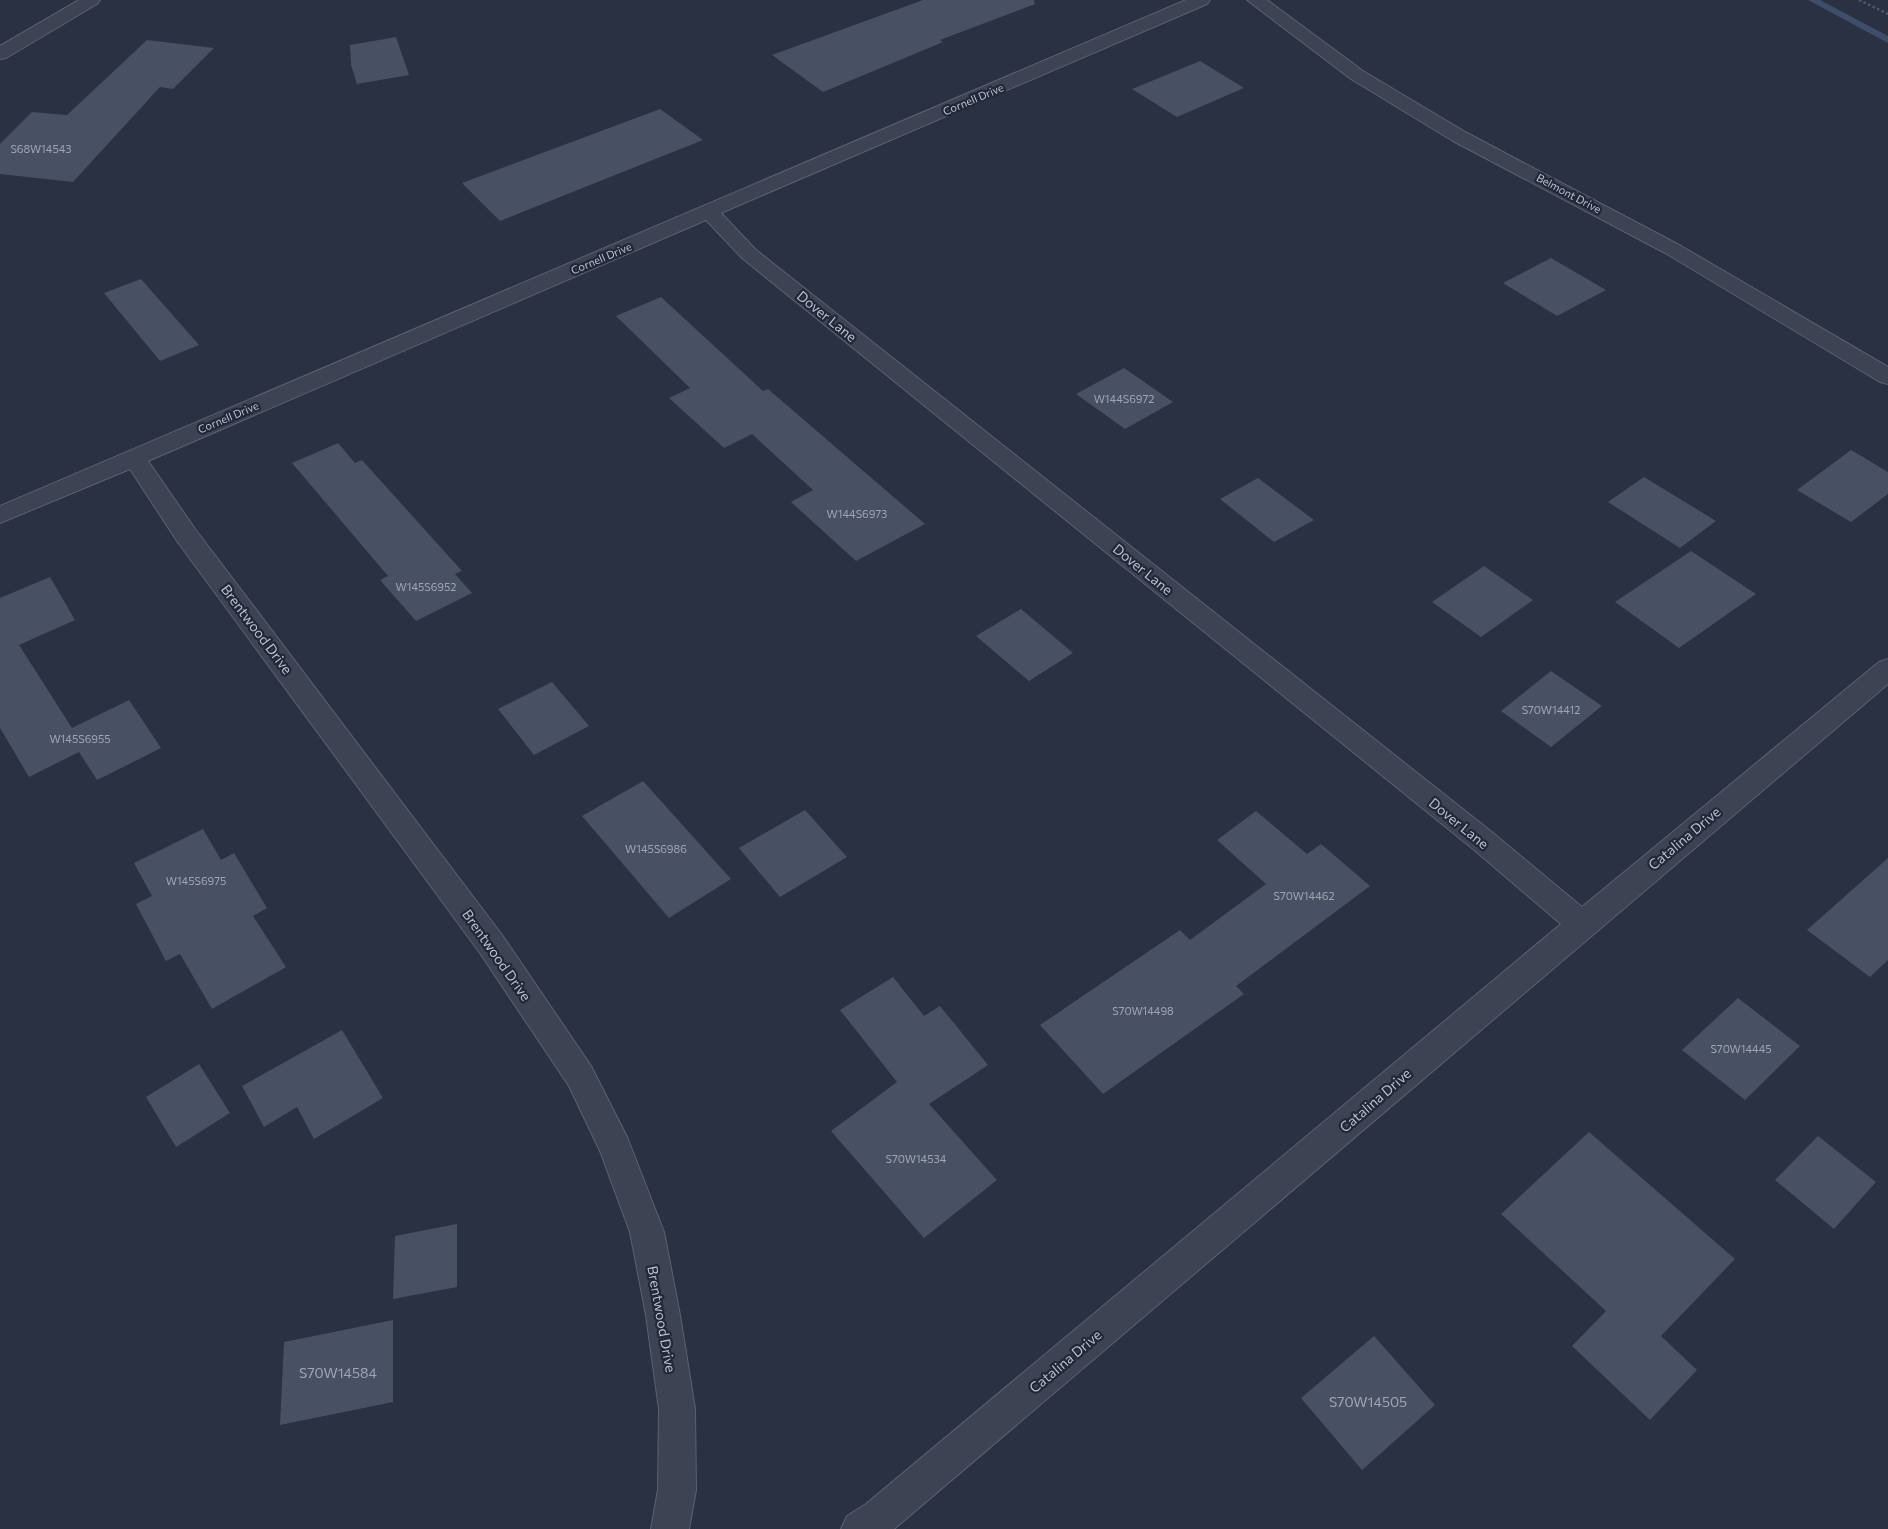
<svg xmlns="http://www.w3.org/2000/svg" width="1888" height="1529" font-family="Commissioner,sans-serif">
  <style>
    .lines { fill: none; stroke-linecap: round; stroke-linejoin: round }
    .stream { fill: #404d6a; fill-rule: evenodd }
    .building { fill: #485163 }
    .minor-casing { stroke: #5b616f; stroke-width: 2 }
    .path { stroke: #4b5c61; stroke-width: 2.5; stroke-dasharray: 2.5 2.5; stroke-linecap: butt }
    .minor { fill: #3d4352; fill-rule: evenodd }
    .labels { text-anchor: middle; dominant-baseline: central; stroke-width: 4.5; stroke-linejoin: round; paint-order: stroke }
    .far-street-label { font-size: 11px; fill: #babfcb; stroke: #222837 }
    .number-label { font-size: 11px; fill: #9ea4b1 }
    .street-label { font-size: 14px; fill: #babfcb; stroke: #222837 }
    .near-number-label { font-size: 14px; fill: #9ea4b1 }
  </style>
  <rect width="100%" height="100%" fill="#293142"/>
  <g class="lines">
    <path class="stream" d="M1808,0H1820L1888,36V43Z"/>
  </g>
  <path class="building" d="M923,0H1034L1035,4L940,40L943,42L823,92L772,55Z
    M396,37L409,75L357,84L351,65L350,45Z
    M147,40L214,48L173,89L160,87L73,182L0,174V144L32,112L67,115Z
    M1200,61L1244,88L1177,117L1132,89Z
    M660,109L703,140L500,221L462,183Z
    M1551,258L1606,290L1557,316L1503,283Z
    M141,279L199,345L160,361L104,293Z
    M661,297L763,391L768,389L925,524L856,561L791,502L813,490L752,434L724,448L669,398L690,388L616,316Z
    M1124,368L1173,402L1125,429L1076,394Z
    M338,443L355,463L362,460L462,571L455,574L472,593L416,621L380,580L388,576L292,463Z
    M1851,450L1888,472V494L1851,522L1797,490Z
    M1644,477L1716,521L1680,548L1608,502Z
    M1258,478L1314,520L1274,542L1220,499Z
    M1691,551L1756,594L1679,648L1615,602Z
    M1484,566L1533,600L1481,637L1432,602Z
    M50,577L75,620L19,645L72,728L129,700L161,748L97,780L79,752L29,777L0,728V598Z
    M1021,609L1073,653L1029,681L976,636Z
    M1551,671L1602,706L1551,747L1501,711Z
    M552,682L589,726L534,755L498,709Z
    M643,781L731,879L669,918L582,816Z
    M805,810L847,857L780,897L739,848Z
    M1256,811L1307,854L1321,844L1370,886L1236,986L1244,994L1103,1094L1040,1025L1180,930L1190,940L1266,884L1217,840Z
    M203,829L221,860L234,853L267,908L253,916L286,967L212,1009L180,954L166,961L136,904L152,896L134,863Z
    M1888,858V960L1870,977L1807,930Z
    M893,977L924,1016L940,1006L988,1065L929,1104L997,1180L924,1238L831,1131L897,1082L840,1010Z
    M1738,998L1800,1046L1745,1100L1682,1050Z
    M342,1030L383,1098L314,1139L297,1107L264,1127L242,1086Z
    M199,1064L230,1113L176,1147L146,1097Z
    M1589,1132L1735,1259L1661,1336L1697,1370L1650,1420L1572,1346L1606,1311L1501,1214Z
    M1818,1136L1876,1182L1834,1229L1775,1180Z
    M457,1224V1287L393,1299L395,1236Z
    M393,1320V1402L280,1425L284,1342Z
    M1374,1336L1435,1405L1362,1470L1301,1398Z"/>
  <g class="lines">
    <defs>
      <path id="minor" d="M79,0H100L97,4L6,58L0,59V46Z
        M1186,0H1210L1207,4L721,213L756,250L1493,833L1582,907L1879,662L1888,659V684L894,1529H841L847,1516L866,1504L1561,924L1473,849L742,258L706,220L148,461L195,529L502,935L591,1066L627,1137L664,1232L680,1315L695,1409L696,1490L689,1529H651L658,1490L659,1409L646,1315L630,1232L600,1151L569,1086L480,953L177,541L130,469L0,523V506Z
        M1247,0H1267L1363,71L1467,133L1681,246L1888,367V384L1880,382L1667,254L1453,141L1351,79Z"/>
    </defs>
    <use href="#minor" class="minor-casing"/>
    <path class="path" d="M1859,0L1888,14"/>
    <use href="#minor" class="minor"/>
  </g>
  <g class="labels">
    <g class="far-street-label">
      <text transform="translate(973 99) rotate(-23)">Cornell Drive</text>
      <text transform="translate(1569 193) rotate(28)">Belmont Drive</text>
      <text transform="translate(601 258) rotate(-23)">Cornell Drive</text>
      <text transform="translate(228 417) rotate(-23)">Cornell Drive</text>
    </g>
    <g class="number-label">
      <text x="41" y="148">S68W14543</text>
      <text x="1124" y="398">W144S6972</text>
      <text x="857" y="513">W144S6973</text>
      <text x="426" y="586">W145S6952</text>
      <text x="1551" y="709">S70W14412</text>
      <text x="80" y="738">W145S6955</text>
      <text x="656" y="848">W145S6986</text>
      <text x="196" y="880">W145S6975</text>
      <text x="1304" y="895">S70W14462</text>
      <text x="1143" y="1010">S70W14498</text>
      <text x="1741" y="1048">S70W14445</text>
      <text x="916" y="1158">S70W14534</text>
    </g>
    <g class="street-label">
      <text transform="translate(827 316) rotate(39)">Dover Lane</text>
      <text transform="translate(1143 569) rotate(39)">Dover Lane</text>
      <text transform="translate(257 629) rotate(53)">Brentwood Drive</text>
      <text transform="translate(1459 823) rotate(39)">Dover Lane</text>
      <text transform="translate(1684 838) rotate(-40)">Catalina Drive</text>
      <text transform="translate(497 955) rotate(55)">Brentwood Drive</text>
      <text transform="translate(1375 1100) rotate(-41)">Catalina Drive</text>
      <text transform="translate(662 1319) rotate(80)">Brentwood Drive</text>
      <text transform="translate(1065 1361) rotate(-40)">Catalina Drive</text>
    </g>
    <g class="near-number-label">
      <text x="338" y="1372">S70W14584</text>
      <text x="1368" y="1401">S70W14505</text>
    </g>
  </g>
</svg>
